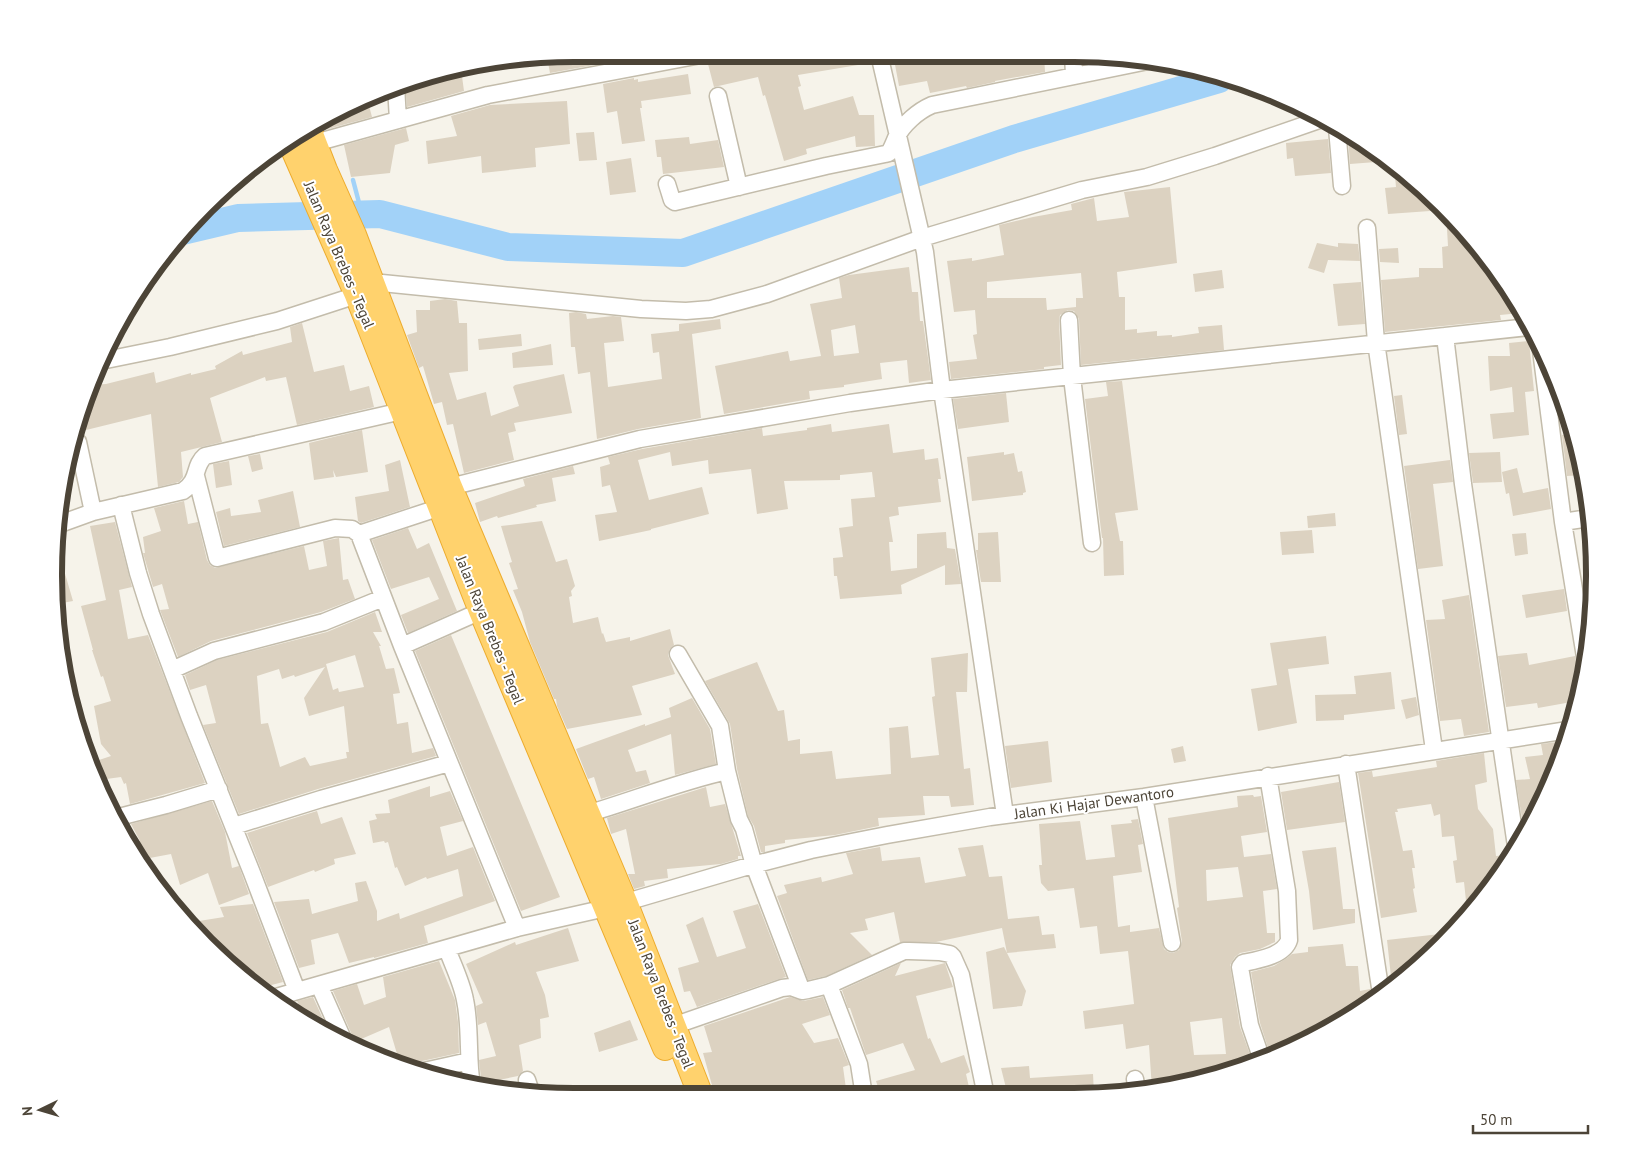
<svg xmlns="http://www.w3.org/2000/svg" width="1648" height="1150" font-family="'PT Sans',sans-serif">
	<rect width="100%" height="100%" fill="#f6f3ea"/>
	<g fill="none" stroke-linecap="round" stroke-linejoin="round">
		<!-- stream -->
		<path stroke="#a2d2f8" stroke-width="4.5" d="M353,180L362,214"/>
		<!-- river -->
		<path stroke="#a2d2f8" stroke-width="28" d="M183,231L238,218L380,214L508,247L683,253L1014,139L1219,79"/>
	</g>
	<!-- building -->
	<path fill="#dcd2c1" fill-rule="evenodd" d="M575,54H632V58L550,73L547,57Z
		M732,54H789L791,60L815,56V54H855L858,65L798,75L801,86L798,87L804,110L853,96L859,115H874L875,146L856,147L855,136L806,149L807,154L784,161L765,95L763,96L758,77L714,87L708,64L715,58Z
		M893,54H1044L1045,72L995,81V82L967,88L966,86L930,93L927,81L899,86Z
		M1083,55L1114,58L1083,64Z
		M461,69L464,91L407,107L405,83L440,72Z
		M688,74L691,94L641,101L642,108H640L645,141L622,144L617,111L607,113L603,84L634,78V80L638,79V82Z
		M367,98L372,117L324,130L321,123Z
		M567,101L570,144L535,148L536,167L482,173L481,156L428,164L426,141L457,136L451,116L490,105Z
		M406,128L409,141L395,145L390,173L351,177L344,145Z
		M594,132L597,160L579,161L576,133Z
		M689,137L690,144L718,140L724,167L663,174L661,157H657L655,140Z
		M1348,137H1351L1389,161L1350,164Z
		M1328,139L1331,173L1295,176L1293,158L1287,159L1286,143Z
		M631,158L636,192L610,195L606,162Z
		M1394,165L1442,207L1444,210L1388,214L1385,188L1396,187Z
		M1170,187L1177,263L1117,272L1119,297H1125V330L1137,329V333L1157,331V336L1172,335V337L1199,333L1198,327L1222,325L1224,350L1081,365L1079,319L1074,311L1068,310L1060,315L1059,320L1061,365L1044,367V369L951,379L949,362L977,359L973,335L977,334L975,310L954,312L947,261L972,258V261L1004,255L999,225L1033,217L1072,210L1071,204L1094,198L1097,221L1129,217L1124,192ZM1081,273L1083,298H1076V307L1047,310L1046,298H987V282Z
		M1446,212L1480,253L1481,267L1491,266L1507,286L1521,313L1500,315L1501,320L1385,332L1381,280L1419,277V268H1443L1442,247L1448,246Z
		M1317,243L1338,247V243L1358,244L1360,261L1328,260L1324,273L1308,268Z
		M1398,248L1399,263L1380,262L1379,249Z
		M909,267L912,292H918L920,321H923L931,380L909,383L907,360L880,363L882,379L844,385V387L809,391L810,399L724,414L715,366L788,351L790,361L821,356L810,304L842,298L839,278L849,275ZM855,325L859,353L834,356L831,330Z
		M1222,270L1224,288L1195,292L1193,274Z
		M1361,282L1365,324L1338,326L1333,284Z
		M445,299L457,301L459,323H467L468,371L449,373L457,400L486,392L491,416L519,406L513,387L515,385L564,374L572,413L514,423L516,431L508,433L514,460L464,473L453,424L447,425L442,402L434,404L423,366L419,368L407,335L417,332L416,310H430V301Z
		M576,312L586,314L587,319L613,316L621,317L624,341L604,343L608,387L662,379L659,352L653,353L651,334L679,331V324L720,319L721,329L692,334L701,418L638,429L597,439L590,372L578,374L575,347H571L569,313Z
		M302,323L314,372L344,365L350,391L369,386L374,407L297,425L286,377L266,381L265,377L210,398L222,442L181,452L183,477L179,482L158,487L151,414L78,432L91,385L106,384L154,372L156,383L191,373V375L216,369L215,366L242,351L243,355L292,342L290,327Z
		M521,334L522,346L479,350L478,339Z
		M1529,341L1534,391L1525,392L1529,435L1493,439L1490,414L1514,412L1512,387L1490,391L1488,356H1510L1509,343Z
		M551,344L553,365L513,368L512,353Z
		M1122,381L1138,510L1115,513L1120,541H1123L1124,575L1104,576L1103,538H1102L1085,399L1108,396L1106,382Z
		M1006,393L1009,422L958,429L953,399Z
		M1402,395L1407,434L1399,435L1394,396Z
		M831,424L832,432L889,424L893,453L924,449L925,460L938,458L941,479H938L941,502L898,507L899,515L889,517L893,542H889L891,571L917,568V534L946,532L947,548L955,549L961,584L945,585V565L901,585L902,594L840,599L837,576H834L833,558L843,557L839,528L853,526L851,499L875,497L872,472L840,475V480L784,481L788,509L757,514L751,469L709,474L708,460L672,466L670,452L638,460L649,500L702,487L709,514L651,529V530L599,541L595,515L617,512L610,485L602,487L600,467L610,464L608,457L642,449L762,428L763,436L807,430V428Z
		M362,430L368,472L336,477L333,470L334,477L314,480L309,443Z
		M1572,434L1584,474V475L1567,476L1562,435Z
		M1004,452V455L1014,453L1018,472L1022,471L1026,492L1023,493V495L972,501L967,457Z
		M1500,452L1502,482L1473,483L1469,453Z
		M260,454L263,469L252,472L248,456Z
		M400,460L410,507L361,523L358,521L355,497L389,491L385,465Z
		M1450,460L1453,482L1433,484L1443,566L1418,569L1404,466Z
		M229,461L232,485L216,488L213,464Z
		M573,466L575,474L552,478L556,501L536,505L537,507L498,518L497,516L480,522L475,503L525,486L523,479Z
		M1517,468L1523,493L1548,488L1551,509L1513,516L1509,493L1506,494L1502,472Z
		M293,491L300,527L224,546L216,512L230,508L231,516L261,512L258,500Z
		M184,501L188,524L198,522L207,560L210,565L215,568L304,546L309,570L327,566L323,541L339,538L343,580L348,579L355,599L321,612L211,641L178,657L160,610L169,609L162,584L153,587L143,553H145L143,537L161,531L154,508Z
		M1335,513L1336,526L1308,528L1307,516Z
		M542,521L556,562L567,559L575,586L571,591L572,596L569,597L573,623L598,617L602,634L603,633L606,642L630,637V641L670,629L674,645L670,649L668,655L675,674L632,686L642,715L567,729L557,706L556,699H554L530,642L522,612L513,590L518,589L509,563L512,562L501,526Z
		M115,522L132,587L119,590L128,639L148,635L205,783L130,804L126,783L124,784L121,777L99,780L93,762L111,756L101,744L94,706L111,701L103,676L101,677L92,650H93L81,606L106,600L90,526Z
		M408,528L417,549L429,543L457,611L408,633L401,615L439,599L429,577L391,589L372,540Z
		M1312,530L1314,553L1282,555L1280,532Z
		M998,532L1001,582H981L976,550H978V533Z
		M1526,533L1528,554L1515,556L1512,534Z
		M56,546H57L73,601L57,604L54,575Z
		M1564,589L1567,611L1526,618L1522,595Z
		M1469,595L1489,732L1464,736L1461,719L1440,721L1426,620L1445,619L1442,600Z
		M375,612L382,632H373L381,646H379L386,669L394,668L400,693L393,694L397,724L408,722L412,753L433,748L436,756L318,789L239,814L203,725L216,723L206,685L190,690L185,675L217,660L327,632ZM355,655L364,687L339,692L338,688L333,690L326,664ZM325,667L304,698L309,716L344,706L349,752H346L347,758L310,766L305,757L280,767L268,723L261,724L257,676L279,669L282,679L294,675L295,677Z
		M451,635L560,897L521,911L415,651Z
		M1326,636L1329,664L1288,669L1297,723L1258,731L1251,689L1277,685L1270,643Z
		M968,653L967,692H956L964,769L970,768L974,805L951,807L949,796H923L925,815L878,818L879,826L835,835L785,840V843L765,846V852H761L754,826L748,816L737,769L730,724L705,681L757,662L778,711L784,710L788,741L800,739V754L832,751L836,779L891,774L889,728L908,726L911,758L939,755L932,697L935,696L931,658Z
		M1527,653L1529,665L1575,656L1581,689L1577,701L1538,708L1537,703L1506,707L1498,656Z
		M1391,672L1395,709L1344,715V720L1316,721L1315,695L1356,694L1354,676Z
		M1416,697L1419,715L1406,719L1401,700Z
		M692,698L710,729L716,764L675,775L671,734L628,750L636,772L646,770L650,783L601,799L594,777L588,779L576,749L645,724V726L671,717L669,708Z
		M1048,741L1052,782L1011,788L1005,746Z
		M1565,741L1554,775L1524,832L1516,780L1530,779L1525,757L1543,755L1541,744Z
		M1183,746L1186,761L1174,763L1171,749Z
		M1484,753L1487,782L1475,785L1478,809L1493,829L1496,856L1512,855L1506,865L1471,908L1469,900L1466,901L1464,882L1456,883L1453,861L1457,860L1454,836L1442,837L1440,814L1434,816L1431,804L1397,809L1398,812H1395L1403,851L1412,850L1415,868H1412L1415,888L1413,889L1417,912L1381,918L1358,773L1372,771L1373,777L1437,767L1436,761Z
		M1339,782L1345,822L1287,830L1281,792Z
		M430,786V797L450,791L463,821L440,827L447,856L473,847L495,901L424,926L428,943L374,958V957L349,963L338,933L311,940L315,964L299,968L274,902L309,899L312,914L358,901L355,883L366,881L377,911V921L399,913L400,919L463,896L458,869L427,879L426,877L405,886L397,867L395,868L388,842L385,843L384,841L373,843L369,821L377,819L375,814L390,813L388,800Z
		M706,787L710,807L725,804L741,856H738V859L721,864L667,869L668,878L644,881L645,886L634,889L628,874H635L626,829L611,834L607,818Z
		M1253,795L1254,797L1261,796L1267,832L1241,836L1244,857L1271,854L1277,889L1263,891L1267,933H1275V942L1260,949L1240,953L1235,957L1230,965L1240,1027L1252,1060L1174,1086L1152,1089L1149,1045L1126,1049L1123,1024L1085,1029L1083,1011L1134,1004L1128,951L1100,954L1097,926L1080,928L1074,888L1048,891L1041,883L1039,865H1042L1039,824L1080,821L1086,860L1115,857L1111,825L1132,823L1131,820L1138,819L1143,844L1138,845L1142,872L1113,876L1118,927L1130,925V932L1159,928L1164,949L1168,952L1173,953L1179,950L1182,942L1177,908L1179,907L1168,818L1238,807L1237,796ZM1238,867L1243,897L1207,901L1206,870ZM1222,1018L1226,1054L1194,1055L1190,1022Z
		M212,801L225,832L232,868L239,866L249,894L219,905L208,873L180,885L171,854L139,860L129,844L140,841L131,824Z
		M317,811L321,824L342,817L356,854L334,859L335,864L315,872L314,870L268,887L247,833Z
		M983,845L989,877L1002,876L1008,919L1039,916L1042,935L1054,934L1056,948L1007,953L1002,928L936,942H900L894,912L865,919L868,930L850,933L872,955L826,976L808,980L777,896L787,893L784,885L821,877L822,882L853,874L846,853L880,847L882,861L920,857L925,883L966,876L958,848Z
		M1336,847L1343,909H1355V923L1313,930L1309,891L1302,851Z
		M253,904L283,982L260,988L206,943L199,921L224,917L220,907Z
		M758,904L786,977L779,979L697,1007L690,991L684,992L678,968L699,962L686,925L703,917L717,957L746,948L733,911Z
		M568,928L579,961L536,972L545,995L549,1017L540,1019L541,1038L519,1045L523,1071L518,1076L499,1080L500,1089L482,1087L479,1060L496,1056L486,1022L478,1025L476,1006L483,1003L466,964L515,942L516,945Z
		M1440,934L1441,944L1390,989V986H1392L1387,940Z
		M1343,944L1346,966H1358L1360,991L1370,989L1373,999L1304,1042L1270,1054L1260,1023L1251,972L1274,966L1287,958L1292,954L1308,952V947Z
		M1004,947L1026,991L1022,1006L993,1009L986,952Z
		M439,961L455,1000L458,1022L459,1053L422,1061L417,1064L414,1068L400,1064L389,1027L352,1043V1035L333,991L357,984L364,1005L386,997L383,977Z
		M901,963L895,976L945,963L953,987L916,996L928,1039L930,1038L941,1063L964,1055L970,1072L966,1074L971,1096H897L896,1089L881,1096L876,1081L915,1070L903,1043L866,1055L850,1008H848L842,990Z
		M313,997L329,1032L306,1019L297,1001Z
		M790,997L803,1001L823,997L830,1015L802,1024L814,1043L838,1038L849,1065L843,1067L847,1096H796L793,1088L769,1096H715L703,1053L712,1052L704,1026Z
		M630,1020L638,1040L599,1052L594,1033Z
		M1029,1066L1030,1078L1093,1074L1094,1094L1073,1096H1008L1001,1068Z"/>
	<g fill="none" stroke-linecap="round" stroke-linejoin="round">
		<!-- minor casing -->
		<g stroke="#c3bcab" stroke-width="19">
			<path id="minor" d="M879,54L925,252L942,390L1005,815
				M1073,54L1074,75
				M396,86L398,120
				M718,96L739,187
				M1337,128L1342,186
				M315,143L488,95L706,54
				M667,184L672,200L675,202L826,166L885,154L889,153C892,148 894,143 896,138C903,124 918,111 932,105L1148,61
				M1367,228L1376,342L1434,750
				M372,282L641,309L686,311L711,309L767,294L922,238L1082,190L1147,177L1215,156L1322,119
				M1069,320L1072,377L1092,543
				M1445,336L1463,484L1516,846
				M1541,350L1563,522L1586,663
				M101,361L170,347L277,321L357,295
				M78,442L93,512
				M196,476L217,558L335,528L352,529L359,534L402,646L517,928
				M450,487L640,439L850,403L942,390L1529,327
				M121,505L138,573L151,614L189,716L252,873L297,991
				M1563,522L1589,518
				M57,525L93,512L183,491C200,480 193,466 205,456L402,411
				M359,534L441,507
				M402,646L481,611
				M678,654L720,726L727,771L739,819L744,829L754,865L802,991
				M172,670L214,651L324,622L383,598
				M1346,764L1381,994
				M1144,797L1172,943
				M587,814C634,800 679,782 727,771
				M115,818L166,805L219,789
				M234,826L321,799L449,763
				M447,949C453,965 462,983 465,1000C471,1028 467,1058 472,1086
				M319,985L343,1039
				M829,985L859,1064L864,1096
				M273,998L517,928L606,908L749,866L811,850L887,835L990,817L1144,797L1568,730
				M673,1026L782,988L791,987L802,991L808,990L829,985L904,951H909L939,952L950,954L953,957L961,975L986,1096
				M1261,1057L1250,1025L1240,967L1243,963C1258,960 1284,956 1289,940L1287,891L1268,776
				M424,1071L469,1061
				M1135,1079L1137,1090
				M527,1080L531,1092"/>
		</g>
		<!-- highway casing -->
		<g stroke="#edac2e" stroke-width="26">
			<path id="highway" d="M309,129L325,170L354,235L450,487L625,902L701,1096
				M289,140L357,295L481,611L665,1048"/>
		</g>
		<!-- minor -->
		<use href="#minor" stroke="#fff" stroke-width="16"/>
		<!-- highway -->
		<use href="#highway" stroke="#ffd26d" stroke-width="24"/>
	</g>
	<g text-anchor="middle" stroke-width="4" stroke-linejoin="round" paint-order="stroke">
		<!-- street labels -->
		<g font-size="15" fill="#4c4437" stroke="#fff">
			<text transform="translate(339 255) rotate(67)" y="5">Jalan Raya Brebes - Tegal</text>
			<text transform="translate(490 630) rotate(68)" y="5">Jalan Raya Brebes - Tegal</text>
			<text transform="translate(1094 803) rotate(-8)" y="5">Jalan Ki Hajar Dewantoro</text>
			<text transform="translate(661 994) rotate(69)" y="5">Jalan Raya Brebes - Tegal</text>
		</g>
	</g>
	<!-- crop -->
	<path d="M0 0H1648V1150H0ZM574 62H1074A512 512 0 0 1 1586 574V576A512 512 0 0 1 1074 1088H574A512 512 0 0 1 62 576V574A512 512 0 0 1 574 62Z" fill="#fff" fill-rule="evenodd"/>
	<path fill="none" stroke="#4c4437" stroke-width="6" d="M574 62H1074A512 512 0 0 1 1586 574V576A512 512 0 0 1 1074 1088H574A512 512 0 0 1 62 576V574A512 512 0 0 1 574 62Z"/>
	<!-- north arrow -->
	<g transform="translate(40 1110) rotate(265)" stroke="#ffffff" stroke-width="4" paint-order="stroke">
	<path d="M0-4L9 19L0 12L-9 19Z" fill="#4c4437"/>
	<text y="-8" font-size="14" font-weight="bold" text-anchor="middle" fill="#4c4437">N</text>
	</g>
	<!-- scale -->
	<path d="M1473 1125v8h115v-8" fill="none" stroke="#4c4437" stroke-width="2.5"/>
	<text x="1480" y="1125" font-size="15" fill="#4c4437" stroke="#ffffff" stroke-width="4" paint-order="stroke">50 m</text>
</svg>
